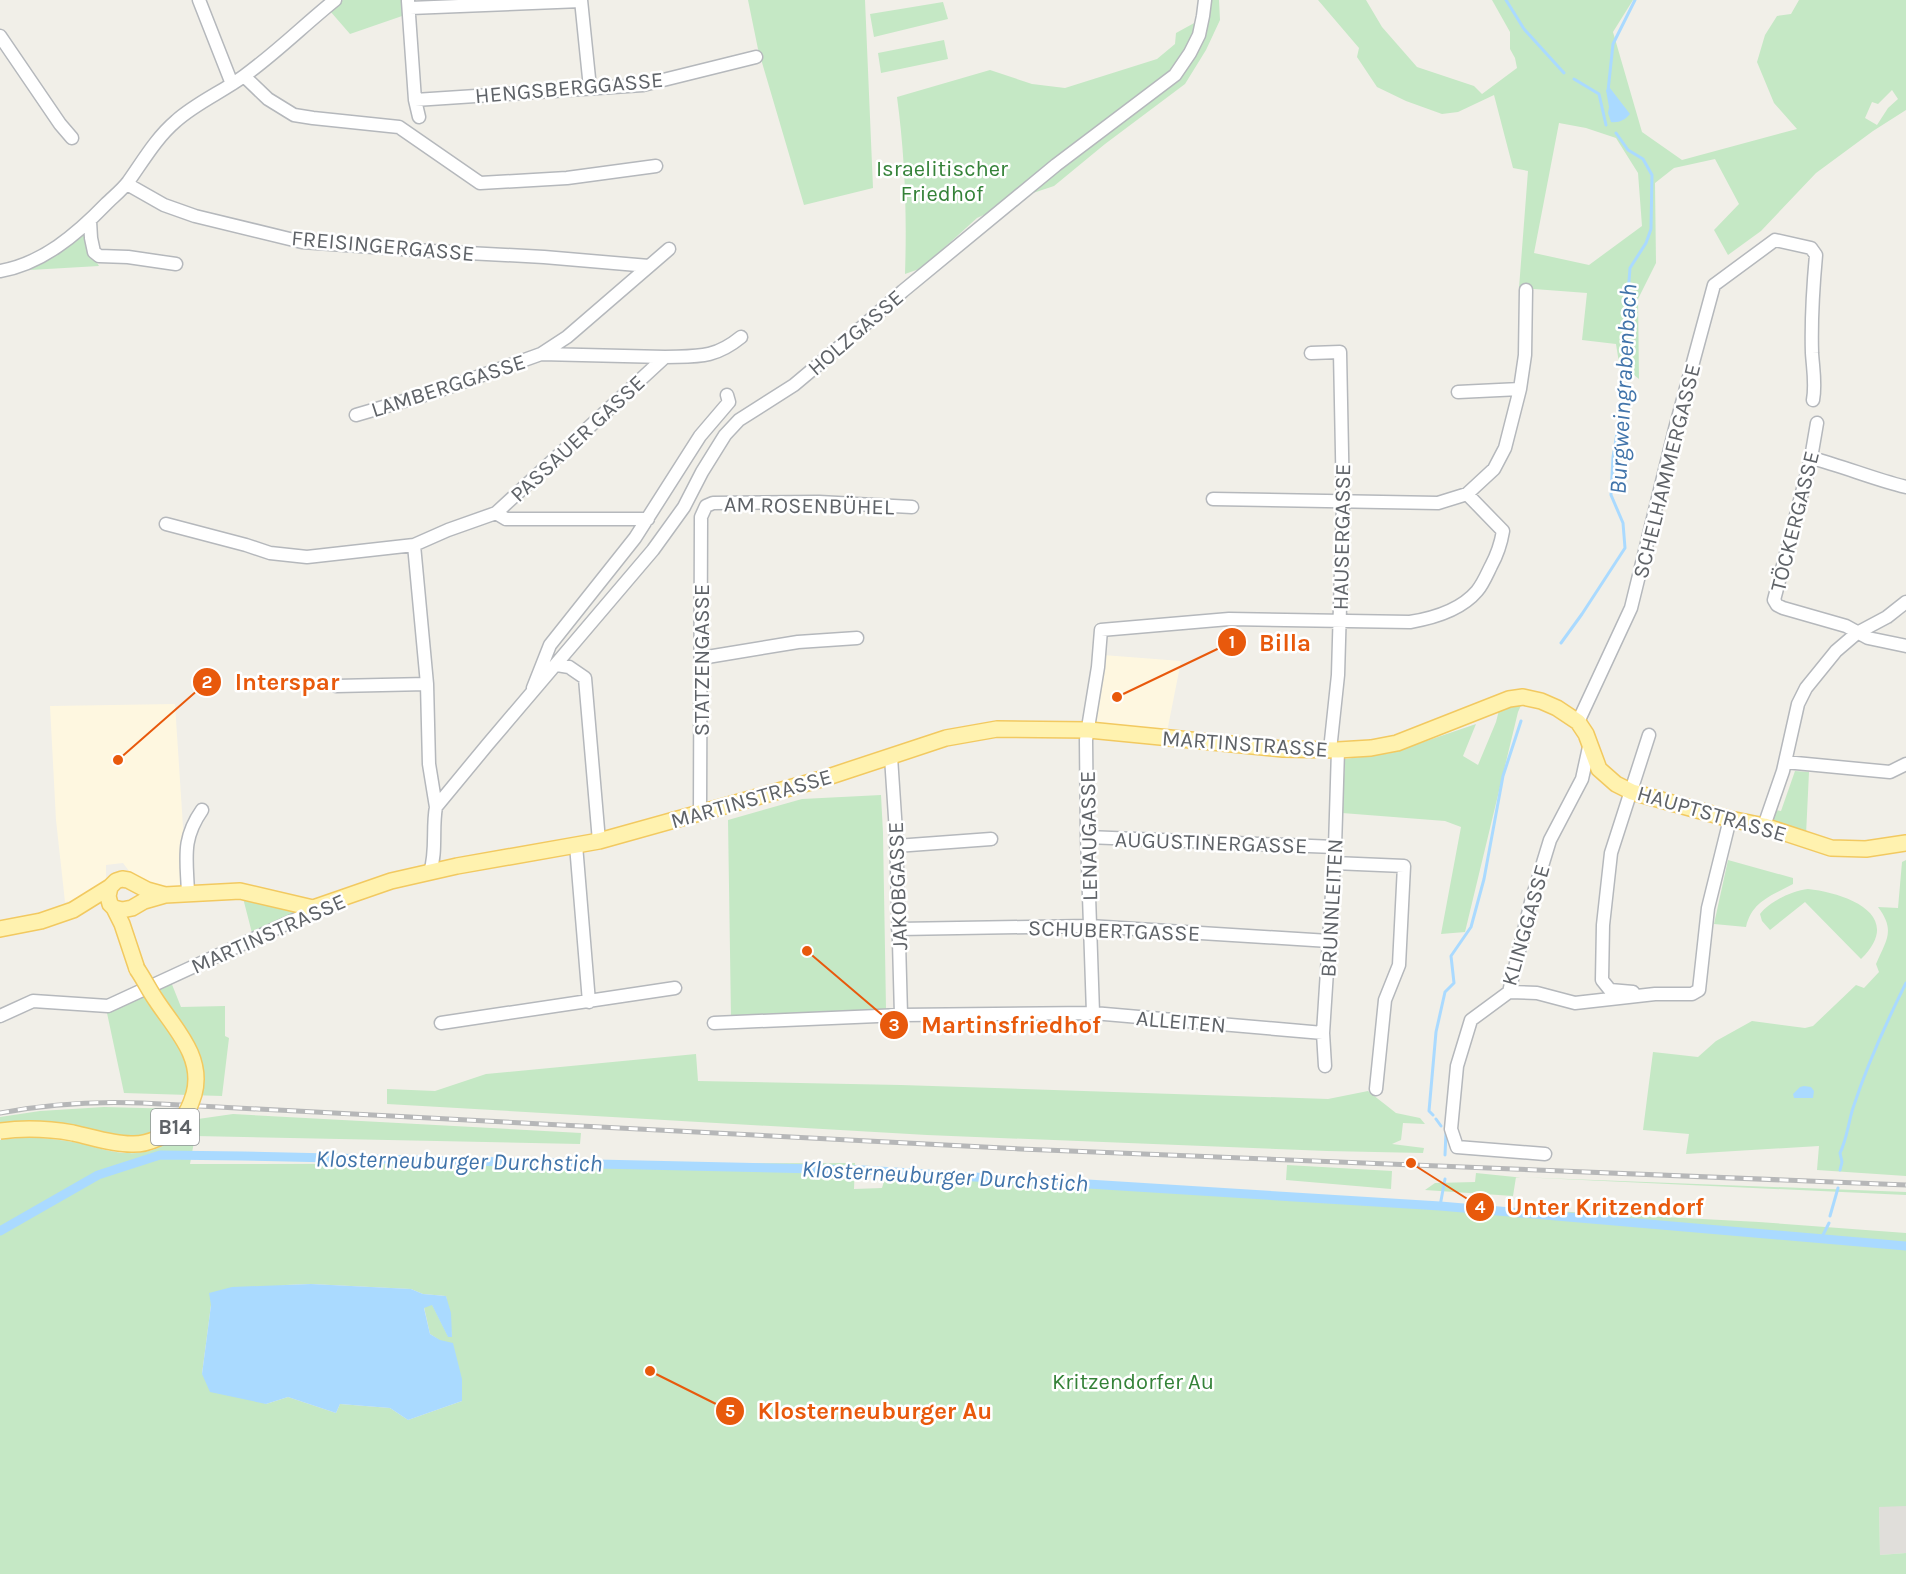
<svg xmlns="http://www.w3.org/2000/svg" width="1906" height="1574" font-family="Karla,sans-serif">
	<rect width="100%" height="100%" fill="#f1efe8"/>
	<!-- commercial -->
	<path fill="#fef7e0" d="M1103,655L1181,661L1167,732L1098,725L1095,720Z
		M175,704L187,888L152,886L129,871L123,863L106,865V880L100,886L77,900L65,902L56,820L50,706Z"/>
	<!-- industrial -->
	<path fill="#e0deda" d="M1879,1506H1906V1553L1880,1555Z"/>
	<!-- green -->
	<path fill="#c5e8c5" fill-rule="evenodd" d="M343,0H402L405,15L350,34L330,11Z
		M748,0H865L873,188L804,205L758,49Z
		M1209,0H1219L1220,20L1206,50L1185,84L1105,144L1054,186L1030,194L977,218L922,268L905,274C907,214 905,156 897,97L990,70L1032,84L1065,88L1157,59L1175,44L1176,33L1207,16Z
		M1318,0H1366L1382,27L1417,67L1474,86L1482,94L1517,68L1515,58L1510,49V32L1492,0H1633L1613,32L1642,132L1682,160L1797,129L1774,103L1757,62L1765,35L1777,16L1791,14L1799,0H1906V110L1873,131L1816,173L1761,231L1728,255L1714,230L1739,204L1715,159L1674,168L1655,183L1656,263L1638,299L1639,379L1619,363L1616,344L1582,340L1587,293L1519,288L1528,171L1513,168L1494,95L1458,112L1442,114L1406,101L1377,87L1357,57L1359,48ZM1892,90L1898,99L1888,108L1877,125L1865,118L1872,102L1878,104ZM1559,123L1586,128L1616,138L1638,173L1642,226L1589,265L1534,253Z
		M943,2L948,19L874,37L870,14Z
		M944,40L948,59L881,73L878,53Z
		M82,234H86L89,249L99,266L30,270L60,251Z
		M1523,701L1518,712L1465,932L1441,934L1461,827L1445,821L1342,813L1345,759L1391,753L1476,724L1463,756L1478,765L1496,722L1499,710Z
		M1795,771L1809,772L1806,835L1776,825L1772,816L1774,810L1781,811Z
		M881,795L883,833L886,1009L731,1018L728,820L802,799Z
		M1728,860L1793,878V884C1771,896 1752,901 1746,927L1714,924Z
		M1906,860V1176L1817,1170L1819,1146L1686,1154L1689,1134L1643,1130L1653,1052L1698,1057L1716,1041L1752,1021L1805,1028L1813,1026L1856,985L1864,988L1879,972L1876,964C1886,940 1896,931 1878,907L1898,908L1902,862Z
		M1808,889C1846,893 1906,915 1861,959L1805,902L1770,930L1762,921L1760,914C1770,901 1792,891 1808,889Z
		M243,898L305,910L252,933Z
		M171,982L181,1007L225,1006V1036L229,1038L222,1096L124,1093L107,1013Z
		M696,1054L698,1081L901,1085L1328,1099L1368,1091L1396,1113L1420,1118L1425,1124L1403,1123L1401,1140L1392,1144L1424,1148L1423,1153L1327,1151L927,1135L387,1104V1089L435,1091L486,1074Z
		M104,1107L181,1109L172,1120L149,1134L128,1137L44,1121L0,1123V1117L40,1111Z
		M199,1111L198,1119L233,1114L581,1133L580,1144L195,1136L190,1164L855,1163L854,1189L882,1188L885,1178L1014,1182L1759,1222L1906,1233V1506L1879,1507L1880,1555L1906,1553V1574H0V1140C26,1136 52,1138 78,1143C94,1146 111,1153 127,1153C160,1155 181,1136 199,1111ZM311,1284L411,1289L423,1294L446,1296L452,1337L448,1336L432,1304L424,1307L430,1334C459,1351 461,1369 462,1401L408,1420L390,1408L340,1404L336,1413L288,1397L266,1404L202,1374L211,1305L285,1285Z
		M1287,1165L1392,1171L1391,1189L1286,1180Z
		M1476,1173L1515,1177L1906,1192V1195L1516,1177L1513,1196L1425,1190L1435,1183L1475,1182Z"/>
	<!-- water -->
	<path fill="#aadaff" d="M1610,88L1630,114C1625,120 1619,123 1611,122L1608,113L1609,107L1606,90Z
		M1804,1086L1811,1087L1814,1091L1813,1098H1794L1793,1094L1800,1087Z
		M311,1284L411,1289L423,1294L446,1296L451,1313L452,1337H448L432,1305L424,1308L430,1334L440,1340L453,1343L462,1379V1401L408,1420L390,1408L340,1404L336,1413L288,1397L266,1404L210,1392L202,1374L211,1305L209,1293L232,1287Z"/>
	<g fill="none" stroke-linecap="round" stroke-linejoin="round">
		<!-- stream -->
		<path stroke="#aadaff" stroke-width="3" d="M1506,0L1524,29L1564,73
			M1574,79L1599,94L1606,125
			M1608,91L1613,44L1635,0
			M1561,643L1582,614L1625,548L1623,523L1611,495L1613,457L1621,410L1624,347L1630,268L1646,243L1651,229L1652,175L1643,159L1628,150L1616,133
			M1433,1115L1429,1111L1436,1032L1445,992L1454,983L1451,956L1471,927L1484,879L1503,776L1521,721
			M1436,1119L1441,1126
			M1445,1155L1446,1132
			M1840,1170L1842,1162L1840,1153C1847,1139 1848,1124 1853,1108C1867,1065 1886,1023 1906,983
			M1440,1206L1445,1179
			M1830,1216L1838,1188
			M1821,1239L1829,1223"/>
		<!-- canal -->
		<path stroke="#aadaff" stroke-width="9" d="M0,1231L98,1175L160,1155L243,1156L863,1170L1440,1206L1906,1246"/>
		<!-- minor casing -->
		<g stroke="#b5b8bc" stroke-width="15">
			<path id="minor" d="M199,0L232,84
				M581,0L590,88
				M408,1L415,100L419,117
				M410,8L581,1
				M0,36L60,124L72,138
				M244,76L268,99L294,115L313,118L399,127L480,183L567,178L656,166
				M415,100L643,85L756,57
				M127,184L164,205L195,216L302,242L430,251L544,257L649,266
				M90,221L91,238L94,252L99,256L128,257L176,264
				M0,271C42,264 77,234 106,204C113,197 122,190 128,182C143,161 156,138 176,121C196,103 222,92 244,76C276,53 304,25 335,0
				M1311,353L1340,352L1343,503L1338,675L1330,750
				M665,357L541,354L567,337L669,249
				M1458,392L1520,389
				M356,415L438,391L541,354
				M1817,423L1811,458L1774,600L1777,605L1783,608L1846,626L1868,638L1906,646
				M1811,458C1843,466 1873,479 1906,487
				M1213,499L1438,503L1467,494L1494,469L1505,448L1520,389L1525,355L1526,290
				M648,519H506L496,513L665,357C697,356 714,359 741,337
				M166,524L246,545L270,553L307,557L414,545L448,530L496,513
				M414,545L427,684L429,764L436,807
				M701,658L798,642L857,638
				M557,665L569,667L585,678L599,841
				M336,686L427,684
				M533,688L550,645L635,538L700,436L729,402L727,395
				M1578,722L1631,608L1675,429L1714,285L1775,240L1811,248L1816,255C1813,288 1811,321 1812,353C1813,369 1816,384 1813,400
				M891,757L896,832L901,1015
				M1785,762L1890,772L1906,764
				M700,814L701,517L706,506L713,503L819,502L912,507
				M1764,826L1783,771L1798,704L1806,688L1836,651L1857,633L1887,617L1906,602
				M1087,837L1335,847
				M576,845L589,1002
				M896,846L991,839
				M1334,863L1404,866L1399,965L1385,1000L1376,1089
				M430,872C437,852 432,828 436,807L488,744L653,550L684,507L702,472L725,435L739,420L794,385L844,343L903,291L1056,165L1175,75L1190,53L1199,35L1203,16L1205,0
				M188,894C187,859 181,840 202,810
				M898,929L1089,926L1329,941
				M1509,992L1537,993L1575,1003L1655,994H1692L1699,990L1708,908L1730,819
				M1633,992L1610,990L1602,980L1603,925L1611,853L1649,735
				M1093,1013L1087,837L1086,740L1098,667L1101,630L1229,619L1410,622C1434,618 1461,610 1477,591C1483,584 1487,574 1491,566C1497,555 1501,543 1503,531L1467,494
				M0,1016L33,1001L108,1006L303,916L313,908
				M441,1023L675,988
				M714,1023L901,1015L1093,1013L1323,1033
				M1325,1066L1323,1033L1335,847L1338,750
				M1545,1154L1457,1147L1451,1129L1457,1066L1471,1020L1509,992L1531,902L1550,840L1582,779L1589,747"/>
		</g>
		<!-- major casing -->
		<g stroke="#f2c960" stroke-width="18">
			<path id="major" d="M110,887L108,896L110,904L114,908L122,910L132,908L144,901L165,895L240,891L313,908L391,881L457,866L599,841L825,778L946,738L997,729L1089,730L1283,749L1338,750L1371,748L1397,743L1509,699L1523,697L1541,701L1557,708L1578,722L1586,734L1599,769L1616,784L1632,792L1730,819L1764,826L1831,848L1866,849L1906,843
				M114,908L122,924L137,969
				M0,929L41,921L73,910L110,887L116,881L122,879L128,880L147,890L165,895"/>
		</g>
		<!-- minor -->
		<use href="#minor" stroke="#fff" stroke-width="12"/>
		<!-- major -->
		<use href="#major" stroke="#fff2af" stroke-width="15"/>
		<!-- rail casing -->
		<g stroke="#b6b7b8" stroke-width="5">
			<path id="rail" d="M0,1113C47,1104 94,1101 142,1103L1021,1149L1906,1185"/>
		</g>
		<!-- rail -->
		<use href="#rail" stroke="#fff" stroke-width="3" stroke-dasharray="9" stroke-linecap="butt"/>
		<!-- major-bridge casing -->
		<g stroke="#f2c960" stroke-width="18" stroke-linecap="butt">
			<path id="major-bridge" d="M0,1131C23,1128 50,1129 73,1133C92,1137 111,1144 131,1144C149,1145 168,1135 180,1122C187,1114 191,1104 194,1094C204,1057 175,1029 156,1000C149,990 144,979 137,969"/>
		</g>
		<!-- major-bridge -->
		<use href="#major-bridge" stroke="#fff2af" stroke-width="15"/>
	</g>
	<g text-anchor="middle" stroke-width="5" stroke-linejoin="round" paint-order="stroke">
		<!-- shield labels -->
		<rect fill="#fff" stroke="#8f9295" stroke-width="1.5" x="151" y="1109" width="48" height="36" rx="4.5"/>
		<g font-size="21" font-weight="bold" fill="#5f6368">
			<text x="175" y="1134">B14</text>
		</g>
		<!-- street labels -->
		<g font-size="22" fill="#5f6368" stroke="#fff">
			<text transform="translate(569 87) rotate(-5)" y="8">HENGSBERGGASSE</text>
			<text transform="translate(383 245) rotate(5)" y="8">FREISINGERGASSE</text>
			<text transform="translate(855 332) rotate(-41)" y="8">HOLZGASSE</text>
			<text transform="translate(448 385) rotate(-18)" y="8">LAMBERGGASSE</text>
			<text transform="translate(577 438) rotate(-43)" y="8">PASSAUER GASSE</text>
			<text transform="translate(1666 471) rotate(-76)" y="8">SCHELHAMMERGASSE</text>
			<text transform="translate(809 505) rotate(1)" y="8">AM ROSENBÜHEL</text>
			<text transform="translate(1794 521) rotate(-76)" y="8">TÖCKERGASSE</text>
			<text transform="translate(1341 537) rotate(-89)" y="8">HAUSERGASSE</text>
			<text transform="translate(701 660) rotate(-90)" y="8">STATZENGASSE</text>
			<text transform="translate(1245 743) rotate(4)" y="8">MARTINSTRASSE</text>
			<text transform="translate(751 798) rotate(-16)" y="8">MARTINSTRASSE</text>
			<text transform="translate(1712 813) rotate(16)" y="8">HAUPTSTRASSE</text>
			<text transform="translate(1088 836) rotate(-91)" y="8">LENAUGASSE</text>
			<text transform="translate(1211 842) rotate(2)" y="8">AUGUSTINERGASSE</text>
			<text transform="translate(897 886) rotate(-92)" y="8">JAKOBGASSE</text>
			<text transform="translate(1331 908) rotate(-87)" y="8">BRUNNLEITEN</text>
			<text transform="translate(1525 925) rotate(-74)" y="8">KLINGGASSE</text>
			<text transform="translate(1114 930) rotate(2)" y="8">SCHUBERTGASSE</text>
			<text transform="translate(268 933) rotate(-24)" y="8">MARTINSTRASSE</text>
			<text transform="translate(1181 1021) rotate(5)" y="8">ALLEITEN</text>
		</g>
		<!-- park labels -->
		<g font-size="22" fill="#348238" stroke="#fff">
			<text x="942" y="176">Israelitischer<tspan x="942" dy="25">Friedhof</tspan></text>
			<text x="1133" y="1389">Kritzendorfer Au</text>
		</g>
		<!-- water labels -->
		<g font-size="24" font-style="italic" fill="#4174aa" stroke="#fff">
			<text transform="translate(1623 389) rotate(-87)" y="8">Burgweingrabenbach</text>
			<text transform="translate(459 1161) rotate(1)" y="8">Klosterneuburger Durchstich</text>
			<text transform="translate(945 1176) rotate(3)" y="8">Klosterneuburger Durchstich</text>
		</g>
	</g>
	<!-- callouts -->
	<path fill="none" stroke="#e8590c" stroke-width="2" d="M1117 697L1232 642M118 760L207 682M807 951L894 1025M1411 1163L1480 1207M650 1371L730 1411"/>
	<g fill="#e8590c" stroke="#fff" stroke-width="2">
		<circle cx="1117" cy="697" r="6"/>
		<circle cx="118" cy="760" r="6"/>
		<circle cx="807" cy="951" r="6"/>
		<circle cx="1411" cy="1163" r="6"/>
		<circle cx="650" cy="1371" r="6"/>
		<circle cx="1232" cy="642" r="15"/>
		<circle cx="207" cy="682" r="15"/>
		<circle cx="894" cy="1025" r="15"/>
		<circle cx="1480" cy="1207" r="15"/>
		<circle cx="730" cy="1411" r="15"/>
	</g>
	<g font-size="18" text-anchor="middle" font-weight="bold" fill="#fff">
		<text x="1232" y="648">1</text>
		<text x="207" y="688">2</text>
		<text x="894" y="1031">3</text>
		<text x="1480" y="1213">4</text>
		<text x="730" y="1417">5</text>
	</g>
	<g font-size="24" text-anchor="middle" font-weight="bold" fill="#e8590c" stroke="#fff" stroke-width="5" stroke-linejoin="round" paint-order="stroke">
		<text x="1285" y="651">Billa</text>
		<text x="287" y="690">Interspar</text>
		<text x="1011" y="1033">Martinsfriedhof</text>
		<text x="1605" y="1215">Unter Kritzendorf</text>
		<text x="875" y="1419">Klosterneuburger Au</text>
	</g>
</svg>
